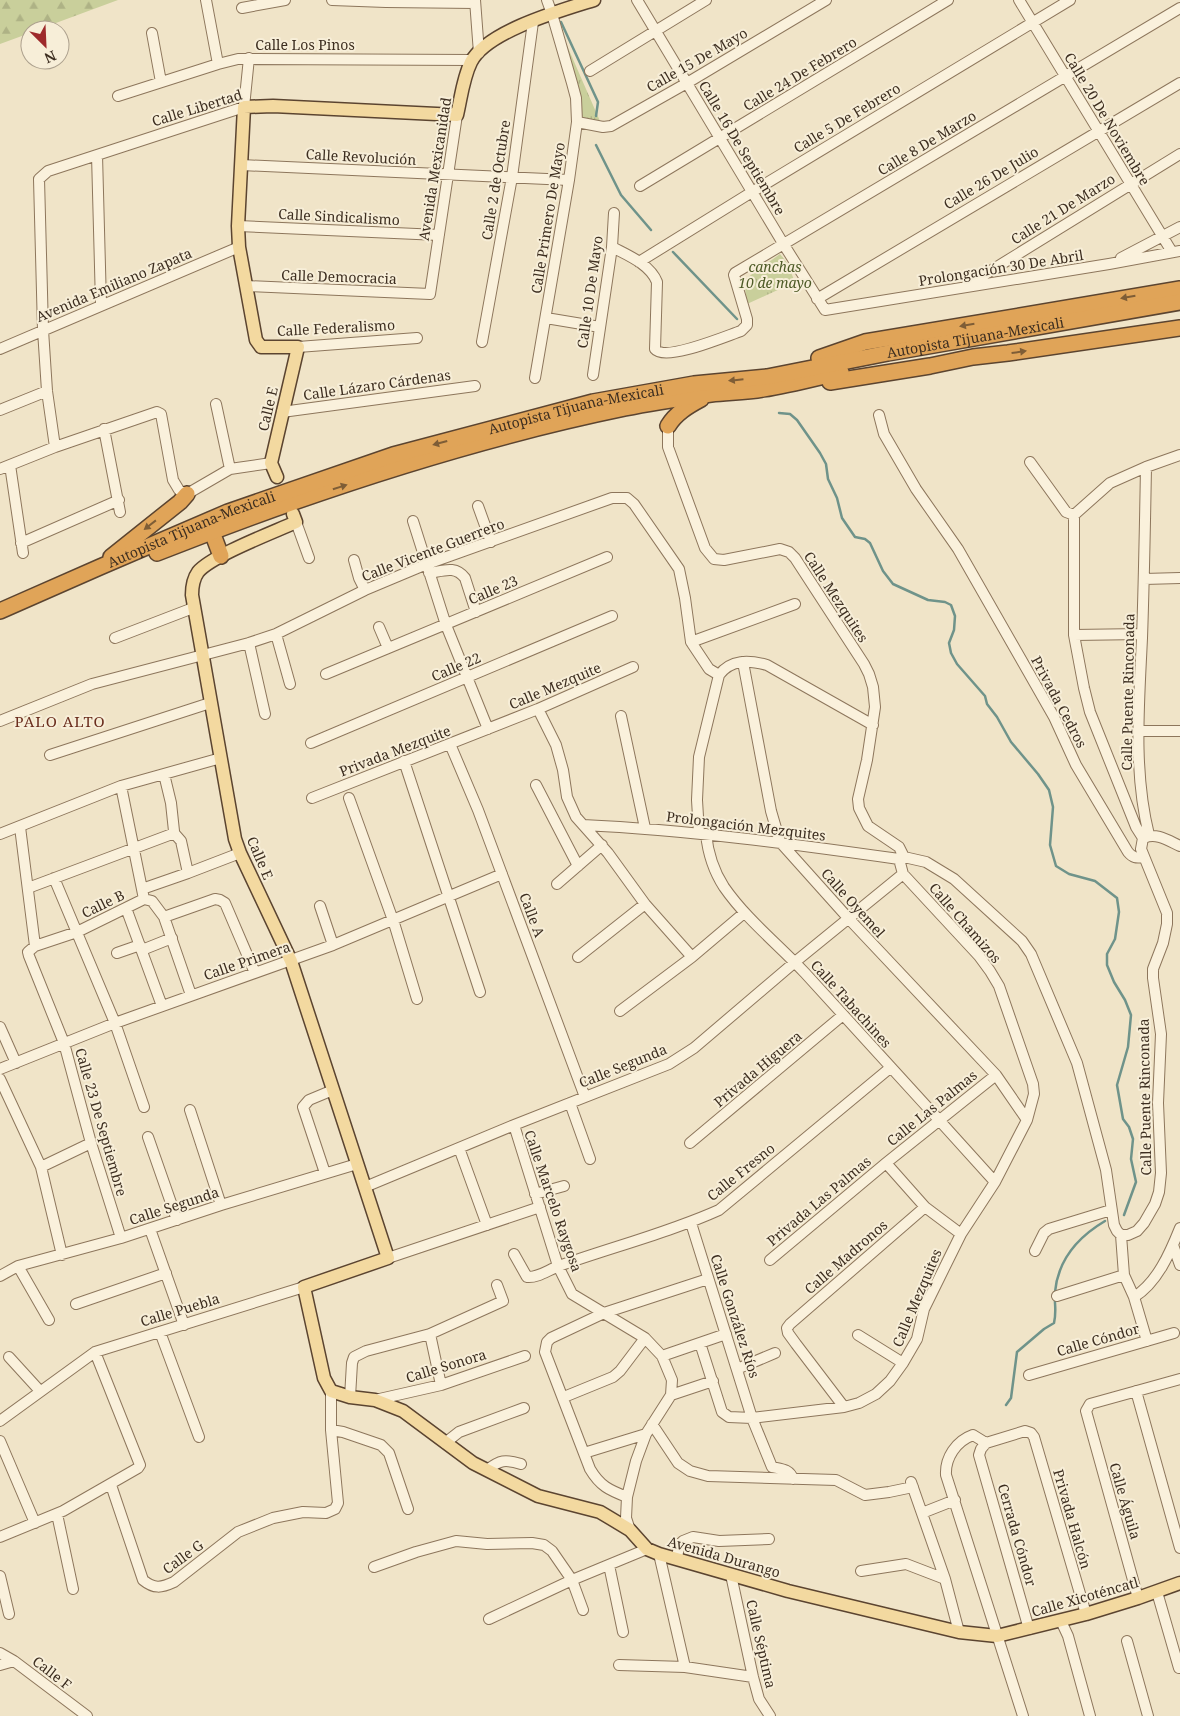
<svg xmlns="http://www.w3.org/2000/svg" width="1180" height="1716" font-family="'Noto Serif',serif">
	<defs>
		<pattern id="forest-firs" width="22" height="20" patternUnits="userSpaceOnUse" patternTransform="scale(1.25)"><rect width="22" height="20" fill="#c9cf9b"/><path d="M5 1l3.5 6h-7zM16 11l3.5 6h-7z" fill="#aeb285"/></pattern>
		<pattern id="park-tufts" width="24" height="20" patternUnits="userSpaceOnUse" patternTransform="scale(1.25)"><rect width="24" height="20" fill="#c9cf9b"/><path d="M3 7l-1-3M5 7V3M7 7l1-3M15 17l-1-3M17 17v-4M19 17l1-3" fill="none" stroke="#aeb285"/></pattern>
	</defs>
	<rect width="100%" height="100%" fill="#f0e4c8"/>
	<!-- forest -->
	<path fill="url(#forest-firs)" d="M0,0H118L37,30H30V33L0,44Z"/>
	<!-- park -->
	<path fill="url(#park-tufts)" d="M555,18L603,128L578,124Z
		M780,254L787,263L795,282L747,304L744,280Z"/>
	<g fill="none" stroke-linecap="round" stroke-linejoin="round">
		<!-- stream -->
		<path stroke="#6f938a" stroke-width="2.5" d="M561,22L598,102L596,116
			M596,145L621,195L651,230
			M673,252L737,319
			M779,413L790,414L797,420L820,453L826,464L828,479L837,498L842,518L855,537L865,539L870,543L883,571L893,584L928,600L945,602L951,605L955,616L954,630L949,643L951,653L957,664L985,696L987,704L997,717L1011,742L1038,774L1049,790L1053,807L1050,845L1056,866L1069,874L1095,881L1117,898L1119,912L1115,939L1107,954V965L1114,982L1125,1000L1131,1015L1128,1047L1117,1085L1123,1119L1129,1127L1133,1139L1131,1159L1136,1182L1124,1215
			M1006,1405L1011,1398L1017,1352L1044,1329L1054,1323C1057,1310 1054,1304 1055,1292C1058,1260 1078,1237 1105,1221"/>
		<!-- minor casing -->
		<g stroke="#8d765c" stroke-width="12">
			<path id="minor" d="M206,0L218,64
				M332,0L386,2L475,3
				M475,0L479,53
				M637,0L784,245L825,310L1109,264L1180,251
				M1019,0L1172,252
				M242,8L285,0
				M152,33L161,82
				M590,71L706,0
				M118,96L218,64L238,59L472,60
				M577,122L603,127L611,126L687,83L826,0
				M97,155L101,304
				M242,165L569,180
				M640,186L948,0
				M238,226L439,235
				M612,247C627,255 650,264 657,282L655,349C665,362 726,336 741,331L747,325V319L734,275L735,273L1180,8
				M1121,258L1180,227
				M639,262L752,192L1070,0
				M247,286L430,294L457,115
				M966,286L1180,154
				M817,299L1180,83
				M546,318L600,327
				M482,342L512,177L533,22
				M298,347L417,338
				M0,349L239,247
				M593,375L612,247L614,213
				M535,378L569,180L577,122L576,98L572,83L552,14L547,0
				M216,404L230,469
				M0,410L47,391
				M282,412L475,386
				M879,415L884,434L916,489L958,549L1054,717L1076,765L1128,852C1133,858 1136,858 1144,857
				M668,426V447L705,548L714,559L724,560L780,549L789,552L795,558L864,664L869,674L873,687L875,707L867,760L858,799L859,808L868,826L899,847L904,857
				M104,429L120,512
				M55,447L47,391L43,330L39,179L48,171L244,107L249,58
				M1030,462L1066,512L1074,515
				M10,465L23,553
				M1146,467C1145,524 1144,581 1142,638C1139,704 1133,771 1149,835
				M0,469L55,447L157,412L161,414L173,480L179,490L187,494L230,469L271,463
				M478,506L491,542
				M1074,515V635L1084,688L1090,712L1136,827L1143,838
				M1074,515L1110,483L1146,467L1180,455
				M413,521L446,625L488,729
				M296,522L309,558
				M21,543L119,500
				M354,560L359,578L365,590
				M429,573C443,571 455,565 465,578L476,612
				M1144,579L1180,578
				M379,627L388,648
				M276,634L290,684
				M1074,635L1142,634
				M115,638L193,608
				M691,642L795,604
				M249,643L265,714
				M743,662L771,811L780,842L849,919L996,1075L1027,1120
				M326,674L607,557
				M538,709L556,745L563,770L567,797L576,817L608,853L645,904L692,957
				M621,716L645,828
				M0,721L92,684L249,643L276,634L365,590L427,564L612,498H627L634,504L679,569L685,598L691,642L709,669L719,675
				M1138,731H1180
				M311,743L612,616
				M450,744L478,810L585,1097
				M50,755L210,703
				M404,761L480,992
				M536,785L578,866
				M121,786L144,899
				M312,798L538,709L633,667
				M349,798L394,923L417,999
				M583,825C689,830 793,844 899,859L904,857
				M20,827L35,946
				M174,833L181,841L188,873L240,853
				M699,833L697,800L699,757L719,675C731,659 749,660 767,665L873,725
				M0,834L121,786L221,758
				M706,834C708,854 713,870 724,887C747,920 778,944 805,973C868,1042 932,1112 995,1182
				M1144,838C1156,832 1169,841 1180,846
				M904,857L926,862L954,879L1022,941L1031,954L1077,1063L1106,1170L1114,1225L1117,1231L1121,1235
				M54,878L115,1023L144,1107
				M557,884L602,845
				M28,888L172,834L174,831L171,803L164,774
				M142,889L188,873
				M320,906L333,945
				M126,908L162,1006
				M164,917L215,899L220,900L225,903L255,973
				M142,950L172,938
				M117,953L140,945
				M578,957L645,904
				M620,1011L692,957L744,913
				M0,1027L16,1063
				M0,1069L115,1023L333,945L502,874
				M0,1079L41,1167L62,1255
				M570,1103L590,1159
				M190,1110L221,1205
				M514,1125L558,1266L572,1294L645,1338L662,1356L672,1380L671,1395L646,1434L636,1461L627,1497L626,1518L630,1530
				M148,1137L177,1220
				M690,1143L843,1015
				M459,1148L487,1225
				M886,1163L925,1207L961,1234
				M41,1167L91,1143
				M325,1173L303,1107L309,1100L333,1090
				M365,1187L514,1125L669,1064L694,1048L795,962L903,874
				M535,1194L564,1186
				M691,1223L752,1418L772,1467C781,1469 790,1469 793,1479
				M150,1229L184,1325
				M1121,1235H1128L1137,1231L1144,1223L1155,1204L1159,1192L1161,1173L1158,1103L1161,1034L1153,978V969L1163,943L1167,924V913L1141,849L1143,838
				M1121,1235L1124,1275L1134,1297L1147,1341
				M121,1238L91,1143L64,1043L29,956L28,952L35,946L77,932L144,899L152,901L164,917L191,995
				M1173,1245L1180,1265
				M1035,1251L1044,1233L1049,1229L1111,1210
				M514,1254L527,1277C538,1278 548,1270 559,1266C612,1247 668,1233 719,1210L890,1068
				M388,1258L540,1207
				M770,1260L886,1163L996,1075
				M18,1266L49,1320
				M0,1276L18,1266L121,1238L221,1205L357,1164
				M1057,1296L1124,1275
				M1134,1297C1157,1283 1170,1253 1180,1228
				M76,1304L166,1273
				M160,1332L199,1437
				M430,1334L441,1385
				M858,1335L903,1363
				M700,1343L722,1412L729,1417L752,1418L844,1407L859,1403L876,1394L890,1381L903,1363L917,1339L924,1309L961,1234L995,1182L1027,1120L1034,1094L1033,1084L999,986L990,971L979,956L903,874L899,859
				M662,1356L726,1334
				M9,1357L40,1391
				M737,1369L775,1353
				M1029,1375L1174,1333
				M1136,1391L1180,1548
				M671,1395L713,1381
				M350,1397L352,1363L354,1357L366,1351L430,1334L503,1301L497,1285
				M564,1397L613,1377L620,1371L645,1338
				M375,1400L441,1385L525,1356
				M844,1407L796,1344L788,1333L787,1328L790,1324L925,1207
				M0,1421L95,1352L304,1287
				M652,1424L678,1463L690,1471L708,1476L836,1480L865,1495L889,1492L913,1487
				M331,1430L343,1432L381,1445L389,1453L408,1509
				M0,1441L35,1523
				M445,1443L459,1432L524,1408
				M986,1443L973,1435C956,1441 945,1458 946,1475L1023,1716
				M584,1453L646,1434
				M487,1470C500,1460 505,1459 521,1464
				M911,1482L945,1579L959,1632
				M111,1485L143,1580C154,1589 161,1588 174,1582L238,1532L273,1518L303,1512L326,1513L335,1509L338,1503L331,1430V1391
				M627,1497C609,1490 600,1486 590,1469L545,1352L547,1342L551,1338L604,1313L708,1279
				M922,1513L955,1500
				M57,1514L73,1589
				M0,1537L63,1511L138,1468L140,1465L95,1352
				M659,1554L685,1667
				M677,1559L679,1545L683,1541L693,1537L719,1541L769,1539
				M609,1565L623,1632
				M374,1567L416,1552L456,1541L487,1544L532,1543L544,1545L552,1551L572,1580L583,1610
				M861,1571L906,1564L945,1579
				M731,1575L753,1677L759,1699L770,1716
				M0,1576L9,1614
				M1157,1592L1179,1668
				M1138,1598L1086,1411L1090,1404L1180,1379
				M489,1619L572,1580L647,1549
				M1061,1621L1068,1636L1090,1716
				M1029,1629L979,1455L981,1449L986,1443L1025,1431L1031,1433L1034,1437L1086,1614
				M1127,1641L1148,1716
				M0,1653L14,1661L87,1716
				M0,1665L14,1661
				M619,1665L685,1667L753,1677"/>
		</g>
		<!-- major casing -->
		<g stroke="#5b4430" stroke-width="15">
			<path id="major" d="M277,477L271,463L298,347H261L256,340L239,247L238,226L244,107L273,106L457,115C461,98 463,78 471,62C487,31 562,10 594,0
				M293,514L296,522C274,532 211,556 198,572C193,579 192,587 192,595L235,839L240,853L291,961L388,1258L304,1287L324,1378L331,1391L350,1397L375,1400L403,1411L473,1463L538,1496L600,1512L630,1530L647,1549L659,1554L788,1591L959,1632L997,1636L1086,1614L1138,1598L1180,1583"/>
		</g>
		<!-- highway casing -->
		<g stroke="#5b4430" stroke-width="18">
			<g id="highway">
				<path d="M819,358L865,342L1180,289"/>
				<path d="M830,382L930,366L973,357L1008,353L1180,328"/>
				<path d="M668,426C676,413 688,406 701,399"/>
				<path d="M212,532L221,556"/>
				<path d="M157,553C309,493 465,441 625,408C653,402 682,398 711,394C728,392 746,392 763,389C789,385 815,378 841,372"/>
				<path d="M111,557L180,502L187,494"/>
				<path id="s1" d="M0,611L100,567L228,512L393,455L593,402L694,384L767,377L888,353L1180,302"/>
			</g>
		</g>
		<!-- minor -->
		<use href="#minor" stroke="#faf1dc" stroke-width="10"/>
		<!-- major -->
		<use href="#major" stroke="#f3d9a0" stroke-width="12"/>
		<!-- highway -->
		<use href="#highway" stroke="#e0a458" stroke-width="15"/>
	</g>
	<!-- one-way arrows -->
	<defs><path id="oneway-solid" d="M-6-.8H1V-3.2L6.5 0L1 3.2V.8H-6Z" transform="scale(1.25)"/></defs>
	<g fill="#7e5d36">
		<use href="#oneway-solid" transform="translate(1128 297) rotate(170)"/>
		<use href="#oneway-solid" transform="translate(967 325) rotate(170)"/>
		<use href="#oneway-solid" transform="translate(1019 352) rotate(-8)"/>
		<use href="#oneway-solid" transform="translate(736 380) rotate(174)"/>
		<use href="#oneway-solid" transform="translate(440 443) rotate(165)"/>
		<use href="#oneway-solid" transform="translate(340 487) rotate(-18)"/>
		<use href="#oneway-solid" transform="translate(150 525) rotate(142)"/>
	</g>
	<g text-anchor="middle" stroke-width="4" stroke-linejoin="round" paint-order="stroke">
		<!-- street labels -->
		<g font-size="14" fill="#3d2e20" stroke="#f7eed8">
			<text x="305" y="50">Calle Los Pinos</text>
			<text transform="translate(697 60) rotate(-30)" y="5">Calle 15 De Mayo</text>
			<text transform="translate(800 74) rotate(-31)" y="5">Calle 24 De Febrero</text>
			<text transform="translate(197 108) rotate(-17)" y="5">Calle Libertad</text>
			<text transform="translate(847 118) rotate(-31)" y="5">Calle 5 De Febrero</text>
			<text transform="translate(1107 119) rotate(59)" y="5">Calle 20 De Noviembre</text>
			<text transform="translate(927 143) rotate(-31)" y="5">Calle 8 De Marzo</text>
			<text transform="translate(742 148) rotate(59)" y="5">Calle 16 De Septiembre</text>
			<text transform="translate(361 157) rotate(3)" y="5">Calle Revolución</text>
			<text transform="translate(435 169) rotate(-81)" y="5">Avenida Mexicanidad</text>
			<text transform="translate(991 178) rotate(-31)" y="5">Calle 26 De Julio</text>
			<text transform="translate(496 180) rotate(-81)" y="5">Calle 2 de Octubre</text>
			<text transform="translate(1063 209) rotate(-32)" y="5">Calle 21 De Marzo</text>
			<text transform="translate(339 217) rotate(3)" y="5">Calle Sindicalismo</text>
			<text transform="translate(548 218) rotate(-81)" y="5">Calle Primero De Mayo</text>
			<text transform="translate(1001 268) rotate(-9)" y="5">Prolongación 30 De Abril</text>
			<text transform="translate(339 277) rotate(2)" y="5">Calle Democracia</text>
			<text transform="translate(114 285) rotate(-23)" y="5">Avenida Emiliano Zapata</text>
			<text transform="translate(590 292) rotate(-82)" y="5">Calle 10 De Mayo</text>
			<text transform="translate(336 328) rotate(-3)" y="5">Calle Federalismo</text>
			<text dy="5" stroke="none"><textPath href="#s1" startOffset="1018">Autopista Tijuana-Mexicali</textPath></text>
			<text transform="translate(377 385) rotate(-8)" y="5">Calle Lázaro Cárdenas</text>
			<text transform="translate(268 409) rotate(-77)" y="5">Calle E</text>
			<text dy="5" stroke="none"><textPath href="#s1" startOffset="612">Autopista Tijuana-Mexicali</textPath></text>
			<text dy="5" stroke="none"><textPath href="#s1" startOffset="208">Autopista Tijuana-Mexicali</textPath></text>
			<text transform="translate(433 550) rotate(-21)" y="5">Calle Vicente Guerrero</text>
			<text transform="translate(493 590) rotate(-23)" y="5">Calle 23</text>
			<text transform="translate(836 597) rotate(57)" y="5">Calle Mezquites</text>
			<text transform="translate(456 667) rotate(-23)" y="5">Calle 22</text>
			<text transform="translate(555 686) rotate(-23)" y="5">Calle Mezquite</text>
			<text transform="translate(1128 692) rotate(-89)" y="5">Calle Puente Rinconada</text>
			<text transform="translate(1059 702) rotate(62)" y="5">Privada Cedros</text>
			<text transform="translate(395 751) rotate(-21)" y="5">Privada Mezquite</text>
			<text transform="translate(746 826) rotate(7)" y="5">Prolongación Mezquites</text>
			<text transform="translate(260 858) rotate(67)" y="5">Calle E</text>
			<text transform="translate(853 903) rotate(48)" y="5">Calle Oyemel</text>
			<text transform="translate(103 904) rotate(-26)" y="5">Calle B</text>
			<text transform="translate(532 915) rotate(69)" y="5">Calle A</text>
			<text transform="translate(965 923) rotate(49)" y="5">Calle Chamizos</text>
			<text transform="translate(247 961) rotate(-19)" y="5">Calle Primera</text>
			<text transform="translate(851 1004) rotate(48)" y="5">Calle Tabachines</text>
			<text transform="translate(623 1066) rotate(-22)" y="5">Calle Segunda</text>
			<text transform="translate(758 1069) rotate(-40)" y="5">Privada Higuera</text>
			<text transform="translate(1145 1097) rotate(-91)" y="5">Calle Puente Rinconada</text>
			<text transform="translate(932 1108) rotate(-39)" y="5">Calle Las Palmas</text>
			<text transform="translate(101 1122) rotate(74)" y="5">Calle 23 De Septiembre</text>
			<text transform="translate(741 1172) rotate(-39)" y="5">Calle Fresno</text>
			<text transform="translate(553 1201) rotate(71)" y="5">Calle Marcelo Raygosa</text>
			<text transform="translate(819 1201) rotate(-40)" y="5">Privada Las Palmas</text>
			<text transform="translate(174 1206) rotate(-18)" y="5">Calle Segunda</text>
			<text transform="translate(846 1257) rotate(-41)" y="5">Calle Madronos</text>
			<text transform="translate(917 1298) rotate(-67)" y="5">Calle Mezquites</text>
			<text transform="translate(180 1310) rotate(-17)" y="5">Calle Puebla</text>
			<text transform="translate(735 1316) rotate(72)" y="5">Calle González Ríos</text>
			<text transform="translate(1098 1340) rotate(-16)" y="5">Calle Cóndor</text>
			<text transform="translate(446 1366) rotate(-17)" y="5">Calle Sonora</text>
			<text transform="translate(1125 1501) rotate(74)" y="5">Calle Águila</text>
			<text transform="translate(1072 1519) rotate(74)" y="5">Privada Halcón</text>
			<text transform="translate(1017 1535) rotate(74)" y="5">Cerrada Cóndor</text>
			<text transform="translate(183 1557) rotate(-36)" y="5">Calle G</text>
			<text transform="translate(724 1557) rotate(16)" y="5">Avenida Durango</text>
			<text transform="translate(1085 1597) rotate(-16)" y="5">Calle Xicoténcatl</text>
			<text transform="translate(761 1644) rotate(77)" y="5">Calle Séptima</text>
			<text transform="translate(52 1673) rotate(38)" y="5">Calle F</text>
		</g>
		<!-- park labels -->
		<g font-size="14" font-style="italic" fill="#4d5a26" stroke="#f7eed8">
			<text x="775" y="272">canchas<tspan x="775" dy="16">10 de mayo</tspan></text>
		</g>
		<!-- neighbourhood labels -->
		<g font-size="15" letter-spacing="1" fill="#6b2e1e" stroke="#f7eed8">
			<text x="60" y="727">PALO ALTO</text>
		</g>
	</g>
	<!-- north arrow -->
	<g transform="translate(45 45) rotate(156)"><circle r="24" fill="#f7eed8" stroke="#ada18e"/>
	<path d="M0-4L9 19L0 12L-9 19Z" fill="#9e2a2b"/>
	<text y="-8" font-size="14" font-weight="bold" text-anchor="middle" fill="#3d2e20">N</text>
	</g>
</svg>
